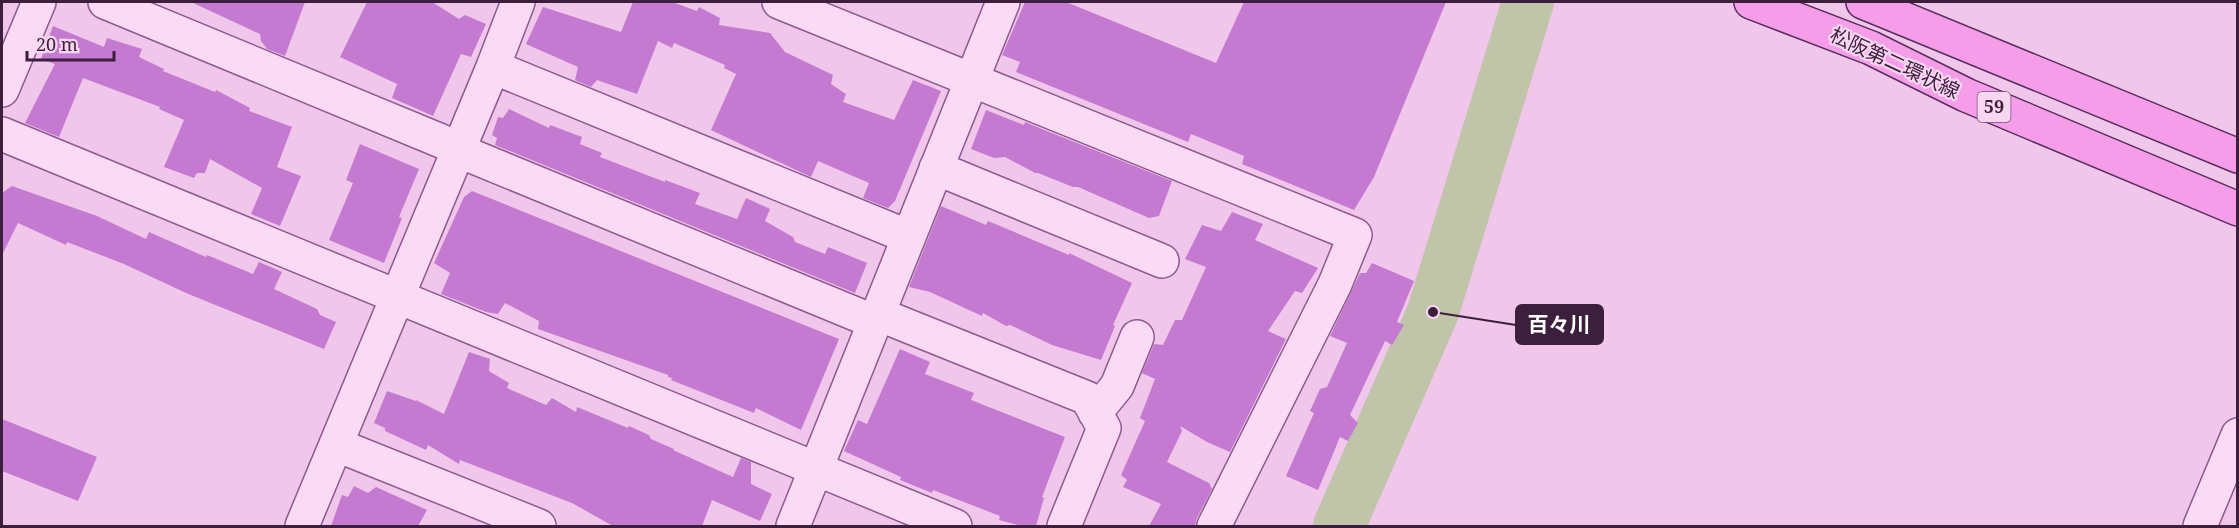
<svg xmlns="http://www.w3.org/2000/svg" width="2239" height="528" font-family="'Noto Serif','Noto Sans JP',serif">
	<rect width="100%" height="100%" fill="#f1c6eb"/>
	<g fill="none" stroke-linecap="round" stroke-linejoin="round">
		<!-- river -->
		<path stroke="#c0c4a8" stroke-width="52" d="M1339,526L1433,312L1528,2"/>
	</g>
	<!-- building -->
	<path fill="#c57ad1" d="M191,2H305L285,56L267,49L261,41L260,34Z
		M367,2H432L459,19L465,15L486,24L471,57L461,54L433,116L392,98L397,84L340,57Z
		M633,2H672L697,11L699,7L720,18L719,25L770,33L785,52L833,75L831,84L846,94L843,102L894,120L913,80L941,91L895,201L888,208L863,198L869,183L818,161L811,177L711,130L736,74L724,68L725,65L674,43L672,48L658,41L637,94L597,80L591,87L575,80L578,67L526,44L543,7L621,32Z
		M1025,2H1066L1216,63L1244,2H1446L1374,177L1354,210L1242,164L1244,156L1191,134L1188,142L1016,72L1020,62L1002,55Z
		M53,26L104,47L107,38L142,49L139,57L164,69L163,71L215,92L216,90L250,108L249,111L292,127L277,167L301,176L280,226L251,214L262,188L210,159L205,173H197L194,178L164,167L184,120L159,109L160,107L83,78L59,137L25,123L55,64L41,59Z
		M509,109L549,128L550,125L582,137L580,144L602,153L600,157L665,182V180L700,193L695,204L737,219L746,198L770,209L765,221L793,237L795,242L825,254L828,247L867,263L855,293L495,145L497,138L492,135L498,117L503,118Z
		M986,110L1024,125L1025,122L1047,131L1172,181L1159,216L1149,218L1078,187H1073L1038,173H1035L1005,157L994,158L971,149Z
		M360,144L419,169L399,217L402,218L384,263L329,240L353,183L346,180Z
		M12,186L97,216L146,239L149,232L206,257L207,255L253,274L259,262L282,272L274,289L317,309L320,315L336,322L324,349L186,293L124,264L67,242L66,245L18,223L2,255V193Z
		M472,191L839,339L801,430L756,408L754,413L671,380L672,378L668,377V375L538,329L539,321L505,303L498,314L486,312L441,294L450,273L434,263L464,197Z
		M941,206L986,225L988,221L1069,255V253L1132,283L1113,325L1115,326L1101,360L1052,345L1010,325L1006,326L983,313L982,316L930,292L909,287Z
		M1232,212L1263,224L1255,240L1318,268L1302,293L1295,291L1268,331L1286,339L1230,452L1207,442L1180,426L1182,431L1167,462L1209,483L1212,489L1197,518L1195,526H1149L1161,504L1123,487L1127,480L1121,475L1145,421L1140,418L1155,379L1142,373L1154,344L1163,345L1175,320H1182L1206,267L1185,259L1202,225L1221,231Z
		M1372,263L1414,281L1397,322L1404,325L1392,345L1385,341L1350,415L1358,423L1348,441L1340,437L1318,490L1286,476L1314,413L1310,411L1320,389L1327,387L1347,343L1330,336L1360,273H1366Z
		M900,349L930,362L925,374L974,393L971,400L1065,437L1042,497L1044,498L1036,526H1022L999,520L1000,516L933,490L932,493L900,480L901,477L844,451L858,420L867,424Z
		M469,352L490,359L489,371L509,383L507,388L546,405L552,398L576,412L577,407L628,428L629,426L649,435L651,439L674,449L673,450L733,477L741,458L751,462V484L772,494L760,521L712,500L702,526H613L572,503L460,460L459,464L428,445L426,450L385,431V428L374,423L387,391L416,401V400L444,414Z
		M2,419L97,457L78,501L2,471Z
		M354,486L368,493L376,487L427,510L418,526H331L342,495L348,497Z"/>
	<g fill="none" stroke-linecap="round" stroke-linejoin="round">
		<!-- minor casing -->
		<g stroke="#8d5a8e" stroke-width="36">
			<path id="minor" d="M105,2L458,148
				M779,2L1355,235L1335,284L1214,526
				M493,67L909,237
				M2,90L39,2
				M2,134L955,526
				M457,150L875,322
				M936,168L1162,261
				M878,314L1087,398L1104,428L1064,526
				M1095,413L1117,386L1137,337
				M337,445L539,526
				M302,526L493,67L518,2
				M793,526L1003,2
				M2200,526L2238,435"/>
		</g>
		<!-- major casing -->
		<g stroke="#582e5c" stroke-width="36">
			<path id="major" d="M1751,2L1871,48L1966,95L2238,209
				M1863,2L2238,156"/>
		</g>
		<!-- minor -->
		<use href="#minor" stroke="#fbdaf6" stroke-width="33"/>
		<!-- major -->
		<use href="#major" stroke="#f59de9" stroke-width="33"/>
	</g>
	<g text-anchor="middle" stroke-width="4.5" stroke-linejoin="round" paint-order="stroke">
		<!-- shield labels -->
		<rect fill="#f8d6f2" stroke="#745673" stroke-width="1.5" x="1977.5" y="92" width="33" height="30" rx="4.5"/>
		<g font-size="18" font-weight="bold" fill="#3b1f3d">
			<text x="1994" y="113">59</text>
		</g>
		<!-- street labels -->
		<g font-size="20" fill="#3b1f3d" stroke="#f8d6f2">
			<text transform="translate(1895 63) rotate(25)" y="7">松阪第二環状線</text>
		</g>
	</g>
	<!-- callouts -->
	<path fill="none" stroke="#3b1f3d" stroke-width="2" d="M1433 312L1516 325"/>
	<circle fill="#3b1f3d" stroke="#f8d6f2" stroke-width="2" cx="1433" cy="312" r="6"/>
	<rect fill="#3b1f3d" stroke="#3b1f3d" stroke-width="2" x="1516" y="305" width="87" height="39" rx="6"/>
	<g font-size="21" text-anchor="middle" font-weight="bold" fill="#fff">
		<text x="1559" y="332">百々川</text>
	</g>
	<!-- border -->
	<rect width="2239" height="528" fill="none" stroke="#3b1f3d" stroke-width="6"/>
	<!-- scale -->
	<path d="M27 51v9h87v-9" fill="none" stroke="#3b1f3d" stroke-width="3"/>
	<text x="36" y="51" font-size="18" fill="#3b1f3d" stroke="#f8d6f2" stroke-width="4.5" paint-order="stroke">20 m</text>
</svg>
